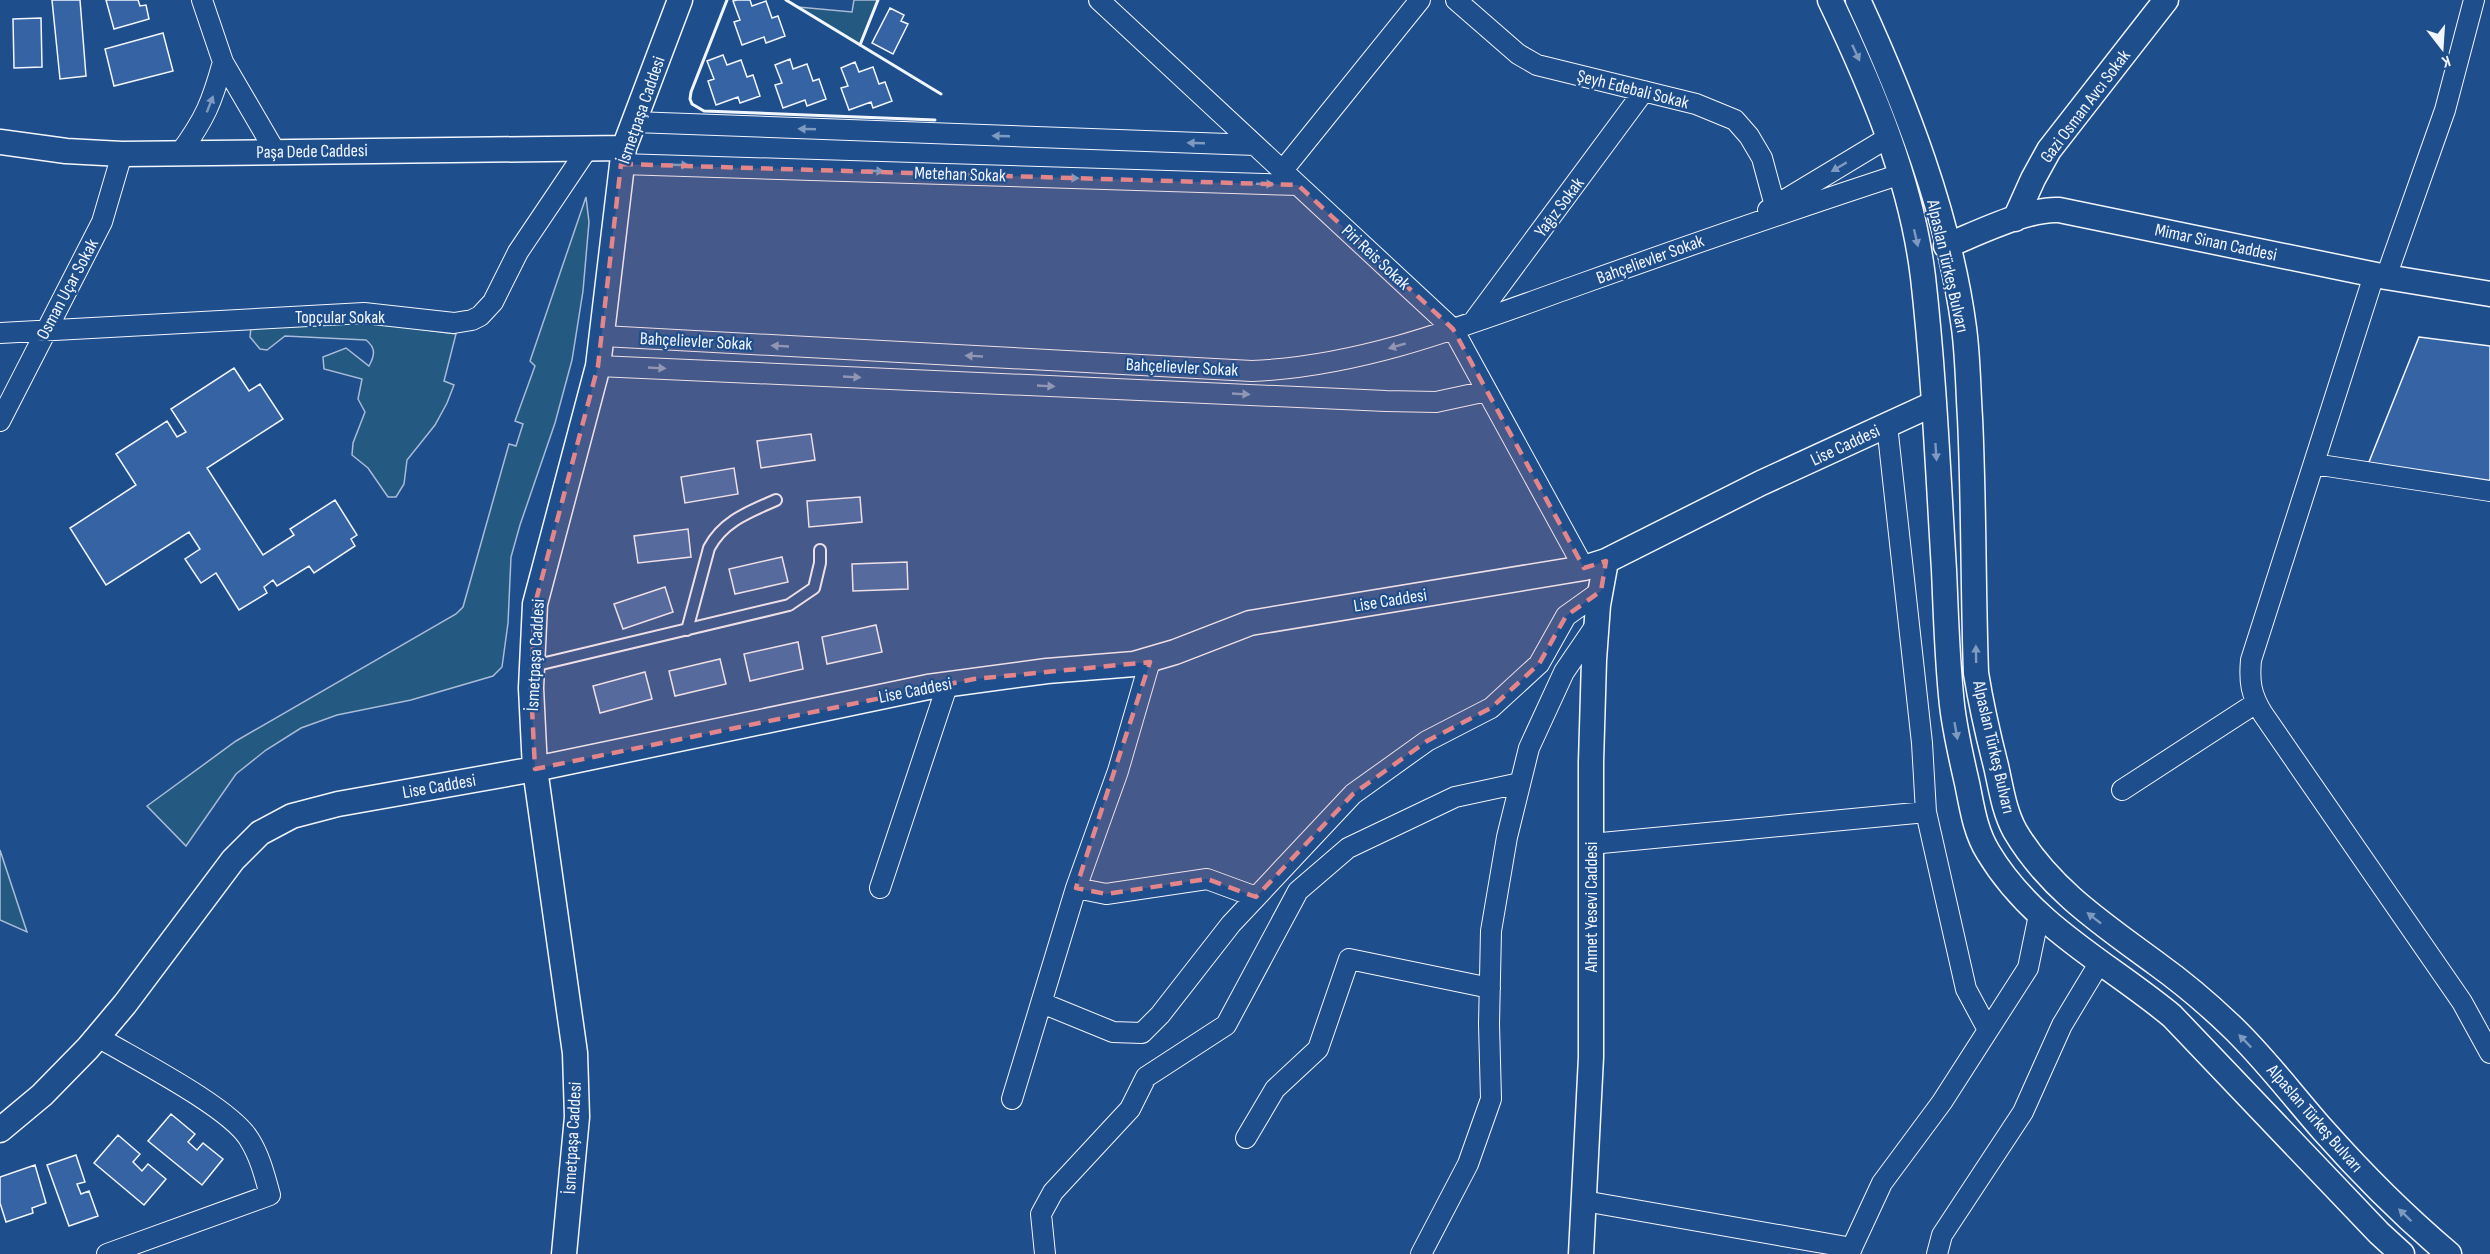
<svg xmlns="http://www.w3.org/2000/svg" width="2490" height="1254" font-family="'Sofia Sans Condensed',sans-serif">
	<rect width="100%" height="100%" fill="#1f4e8c"/>
	<!-- green -->
	<path fill="#245a82" stroke="#a8bbd7" stroke-width="1.5" d="M854,0H878L860,45L798,7L852,12Z
		M586,197L589,222L583,291L572,360L555,423L520,525L511,557L508,623L502,667L493,676L411,700L337,715L301,728L266,750L236,774L186,846L147,806L236,741L456,614L463,607L509,444L516,446L523,424L515,421L535,366L530,361Z
		M374,323L456,334L444,381L454,385L447,403L435,425L407,460L404,484L396,497H388L368,468L352,455L353,443L365,412L358,399L362,379L324,369L323,357L346,348L369,366C375,355 376,348 366,340L285,336L267,350L260,349L250,337L251,328L304,324Z
		M0,850L27,932L0,920Z"/>
	<!-- building -->
	<path fill="#3563a3" stroke="#f2f6ff" stroke-width="1.5" d="M52,0H80L86,76L60,79Z
		M106,0H138L140,6L146,5L149,19L114,29Z
		M737,0H750L752,6L766,1L772,18L778,16L785,36L766,43L764,37L742,45L734,22L740,20L733,1Z
		M890,8L904,15L901,21L908,24L893,54L872,43Z
		M41,18L42,67L14,68L13,19Z
		M163,33L173,71L114,86L105,49Z
		M723,55L727,65L741,60L747,77L753,75L760,96L740,103L738,97L716,105L708,81L714,79L707,61Z
		M790,59L793,69L807,64L813,81L819,79L826,99L807,106L805,100L783,108L775,85L782,83L775,65Z
		M855,62L859,72L873,67L879,84L885,82L892,101L873,108L871,102L849,110L841,88L848,86L841,68Z
		M2419,337L2490,346V486L2367,467Z
		M234,368L249,391L260,384L283,419L207,468L263,555L294,535L290,529L335,500L357,535L351,539L355,546L314,573L309,566L277,586L273,580L264,587L267,593L239,610L216,573L201,583L185,559L200,549L189,532L106,585L70,528L136,485L116,454L167,421L177,437L186,432L171,409Z
		M811,434L815,460L761,468L757,441Z
		M734,468L738,494L685,503L681,477Z
		M860,497L862,522L809,527L807,501Z
		M688,529L691,557L638,563L634,536Z
		M782,557L788,582L735,594L729,569Z
		M907,562L908,589L853,591L852,564Z
		M665,587L673,612L623,629L614,604Z
		M876,625L882,652L827,664L822,637Z
		M798,642L803,669L750,681L744,654Z
		M720,659L726,684L675,696L669,671Z
		M645,672L652,699L600,713L593,686Z
		M171,1114L195,1134L188,1142L197,1150L203,1143L223,1159L202,1185L148,1141Z
		M118,1135L140,1154L133,1162L142,1171L148,1164L166,1179L144,1205L94,1163Z
		M76,1155L85,1182L77,1184L81,1194L89,1191L98,1216L69,1226L47,1165Z
		M35,1165L46,1203L32,1208L33,1213L6,1222L0,1203V1177Z"/>
	<g fill="none" stroke-linecap="round" stroke-linejoin="round">
		<!-- service casing -->
		<g stroke="#f2f6ff" stroke-width="14">
			<path id="service" d="M687,630L709,548C723,521 749,512 776,500
				M533,666L789,605L814,588L820,563V550"/>
		</g>
		<!-- minor casing -->
		<g stroke="#f2f6ff" stroke-width="22">
			<path id="minor" d="M202,0L223,62
				M1099,0L1453,329L1584,568
				M1456,0L1518,54L1537,65L1696,104L1735,120L1749,136L1762,158L1775,206
				M634,122L1255,145
				M180,153C205,119 212,102 223,62L275,151
				M621,164L1298,185
				M1283,170L1420,0
				M1768,210L1889,137
				M2374,275L2251,660C2249,682 2251,695 2263,714L2462,1002L2490,1053
				M2386,277L2445,110L2474,0
				M1473,322L1644,91
				M0,333L364,313L454,323L472,320L480,316L493,302L518,252L588,148
				M603,336L1252,371C1367,366 1474,322 1581,284C1687,246 1794,209 1901,174
				M598,366L1386,401L1436,402L1487,391
				M0,421L102,222L122,154
				M1887,425L1922,743L1926,812L1966,989L1988,1030
				M2314,464L2490,491
				M2122,790L2256,703
				M1591,844L1926,812
				M880,888L948,683
				M1076,888L1106,894L1207,879L1256,897
				M1042,1003L1113,1032L1142,1033L1160,1015L1231,924L1353,794L1427,741L1491,708L1539,664L1566,616L1601,591
				M98,1037C133,1058 230,1107 249,1139C260,1156 265,1177 270,1195L107,1254
				M1012,1099L1076,888L1118,771L1150,661
				M1246,1138L1275,1089L1318,1049L1349,959L1490,988
				M1584,1201L1852,1248
				M1045,1254L1041,1214L1053,1192L1130,1109L1146,1077L1226,1025L1298,891L1348,848L1455,797L1520,783
				M1421,1254L1468,1164L1491,1099L1489,1024L1491,931L1507,837L1529,748L1564,672L1596,625
				M1849,1254L1882,1183L1942,1102L2028,968L2039,915
				M1937,1254L1942,1235L2023,1112L2062,1025L2100,962"/>
		</g>
		<!-- tertiary casing -->
		<g stroke="#f2f6ff" stroke-width="27">
			<path id="tertiary" d="M1830,0C1872,88 1911,179 1923,277C1934,374 1938,472 1944,570C1946,615 1947,660 1952,705C1955,731 1961,757 1967,783C1972,807 1975,831 1988,852C2033,927 2108,963 2172,1016L2379,1233L2402,1254
				M1858,0C1905,102 1949,215 1964,328C1968,358 1968,388 1970,418C1974,503 1973,588 1976,673C1981,704 1988,735 1996,766C2001,788 2004,811 2015,831C2049,889 2104,925 2157,964C2182,982 2207,1003 2230,1025C2264,1057 2292,1095 2323,1130C2362,1174 2404,1216 2449,1254
				M0,142L66,151L122,154L624,148
				M2015,219L2033,179L2049,150L2166,0
				M1946,246C1976,234 2028,208 2059,210L2386,277L2490,294
				M0,1130L42,1095L88,1048L125,1004L233,860L260,833L292,816L338,804L535,769L928,687L1047,671L1134,664L1175,652L1250,623L1584,568L1606,561L1761,483L1933,404
				M564,1254L577,1117L575,1053L535,769L531,688L535,604L598,366L624,148L680,0
				M1581,1254L1591,1057V762L1594,660L1598,605L1606,561"/>
		</g>
		<!-- service -->
		<use href="#service" stroke="#1f4e8c" stroke-width="10"/>
		<!-- minor -->
		<use href="#minor" stroke="#1f4e8c" stroke-width="20"/>
		<!-- tertiary -->
		<use href="#tertiary" stroke="#1f4e8c" stroke-width="24"/>
		<!-- wall -->
		<path stroke="#f2f6ff" stroke-width="3" d="M727,0L691,92L690,99L692,104L704,111L935,120
			M786,0L941,94
			M860,45L878,0"/>
	</g>
	<!-- one-way arrows -->
	<defs><path id="oneway-solid" d="M-6-.8H1V-3.2L6.5 0L1 3.2V.8H-6Z" transform="scale(1.5)"/></defs>
	<g fill="#7e9ac0">
		<use href="#oneway-solid" transform="translate(1856 53) rotate(65)"/>
		<use href="#oneway-solid" transform="translate(210 104) rotate(-69)"/>
		<use href="#oneway-solid" transform="translate(807 129) rotate(-178)"/>
		<use href="#oneway-solid" transform="translate(1001 136) rotate(-178)"/>
		<use href="#oneway-solid" transform="translate(1196 143) rotate(-178)"/>
		<use href="#oneway-solid" transform="translate(680 165) rotate(2)"/>
		<use href="#oneway-solid" transform="translate(1839 167) rotate(149)"/>
		<use href="#oneway-solid" transform="translate(875 171) rotate(2)"/>
		<use href="#oneway-solid" transform="translate(1070 178) rotate(2)"/>
		<use href="#oneway-solid" transform="translate(1265 184) rotate(2)"/>
		<use href="#oneway-solid" transform="translate(1916 238) rotate(77)"/>
		<use href="#oneway-solid" transform="translate(780 346) rotate(-177)"/>
		<use href="#oneway-solid" transform="translate(1397 346) rotate(164)"/>
		<use href="#oneway-solid" transform="translate(974 356) rotate(-177)"/>
		<use href="#oneway-solid" transform="translate(657 368) rotate(3)"/>
		<use href="#oneway-solid" transform="translate(852 377) rotate(3)"/>
		<use href="#oneway-solid" transform="translate(1046 386) rotate(3)"/>
		<use href="#oneway-solid" transform="translate(1241 394) rotate(3)"/>
		<use href="#oneway-solid" transform="translate(1936 452) rotate(86)"/>
		<use href="#oneway-solid" transform="translate(1976 654) rotate(-91)"/>
		<use href="#oneway-solid" transform="translate(1956 731) rotate(80)"/>
		<use href="#oneway-solid" transform="translate(2094 918) rotate(-142)"/>
		<use href="#oneway-solid" transform="translate(2245 1041) rotate(-134)"/>
		<use href="#oneway-solid" transform="translate(2405 1215) rotate(-136)"/>
	</g>
	<!-- marked area -->
	<path fill="#e38589" fill-opacity="0.2" stroke="#e38589" stroke-width="4.5" stroke-dasharray="12 8" stroke-linejoin="round" d="M621,164L1298,185L1453,329L1584,568L1606,561L1601,591L1566,616L1539,664L1491,708L1427,741L1353,794L1256,897L1207,879L1106,894L1076,888L1150,662L974,679L535,769L531,688L535,604L598,366Z"/>
	<g text-anchor="middle" stroke-width="4.5" stroke-linejoin="round" paint-order="stroke">
		<!-- street labels -->
		<g font-size="18" fill="#f2f6ff" stroke="#1f4e8c">
			<text transform="translate(1633 89) rotate(14)" y="6">Şeyh Edebali Sokak</text>
			<text transform="translate(2085 106) rotate(-53)" y="6">Gazi Osman Avcı Sokak</text>
			<text transform="translate(641 110) rotate(-71)" y="6">İsmetpaşa Caddesi</text>
			<text transform="translate(312 151) rotate(-1)" y="6">Paşa Dede Caddesi</text>
			<text transform="translate(960 174) rotate(2)" y="6">Metehan Sokak</text>
			<text transform="translate(1559 207) rotate(-53)" y="6">Yağız Sokak</text>
			<text transform="translate(2216 242) rotate(12)" y="6">Mimar Sinan Caddesi</text>
			<text transform="translate(1376 257) rotate(43)" y="6">Piri Reis Sokak</text>
			<text transform="translate(1650 259) rotate(-20)" y="6">Bahçelievler Sokak</text>
			<text transform="translate(1948 266) rotate(77)" y="6">Alpaslan Türkeş Bulvarı</text>
			<text transform="translate(67 289) rotate(-62)" y="6">Osman Uçar Sokak</text>
			<text x="340" y="323">Topçular Sokak</text>
			<text transform="translate(696 341) rotate(3)" y="6">Bahçelievler Sokak</text>
			<text transform="translate(1182 367) rotate(3)" y="6">Bahçelievler Sokak</text>
			<text transform="translate(1845 445) rotate(-25)" y="6">Lise Caddesi</text>
			<text transform="translate(1390 600) rotate(-9)" y="6">Lise Caddesi</text>
			<text transform="translate(535 655) rotate(-87)" y="6">İsmetpaşa Caddesi</text>
			<text transform="translate(915 690) rotate(-11)" y="6">Lise Caddesi</text>
			<text transform="translate(1994 747) rotate(77)" y="6">Alpaslan Türkeş Bulvarı</text>
			<text transform="translate(439 786) rotate(-10)" y="6">Lise Caddesi</text>
			<text transform="translate(1591 907) rotate(-90)" y="6">Ahmet Yesevi Caddesi</text>
			<text transform="translate(2315 1118) rotate(49)" y="6">Alpaslan Türkeş Bulvarı</text>
			<text transform="translate(572 1138) rotate(-87)" y="6">İsmetpaşa Caddesi</text>
		</g>
	</g>
	<!-- north arrow -->
	<g transform="translate(2442 48) rotate(163)" stroke="#1f4e8c" stroke-width="4.5" paint-order="stroke">
	<path d="M0-4.5L10 22L0 15L-10 22Z" fill="#f2f6ff"/>
	<text y="-9" font-size="16" font-weight="bold" text-anchor="middle" fill="#f2f6ff">K</text>
	</g>
</svg>
